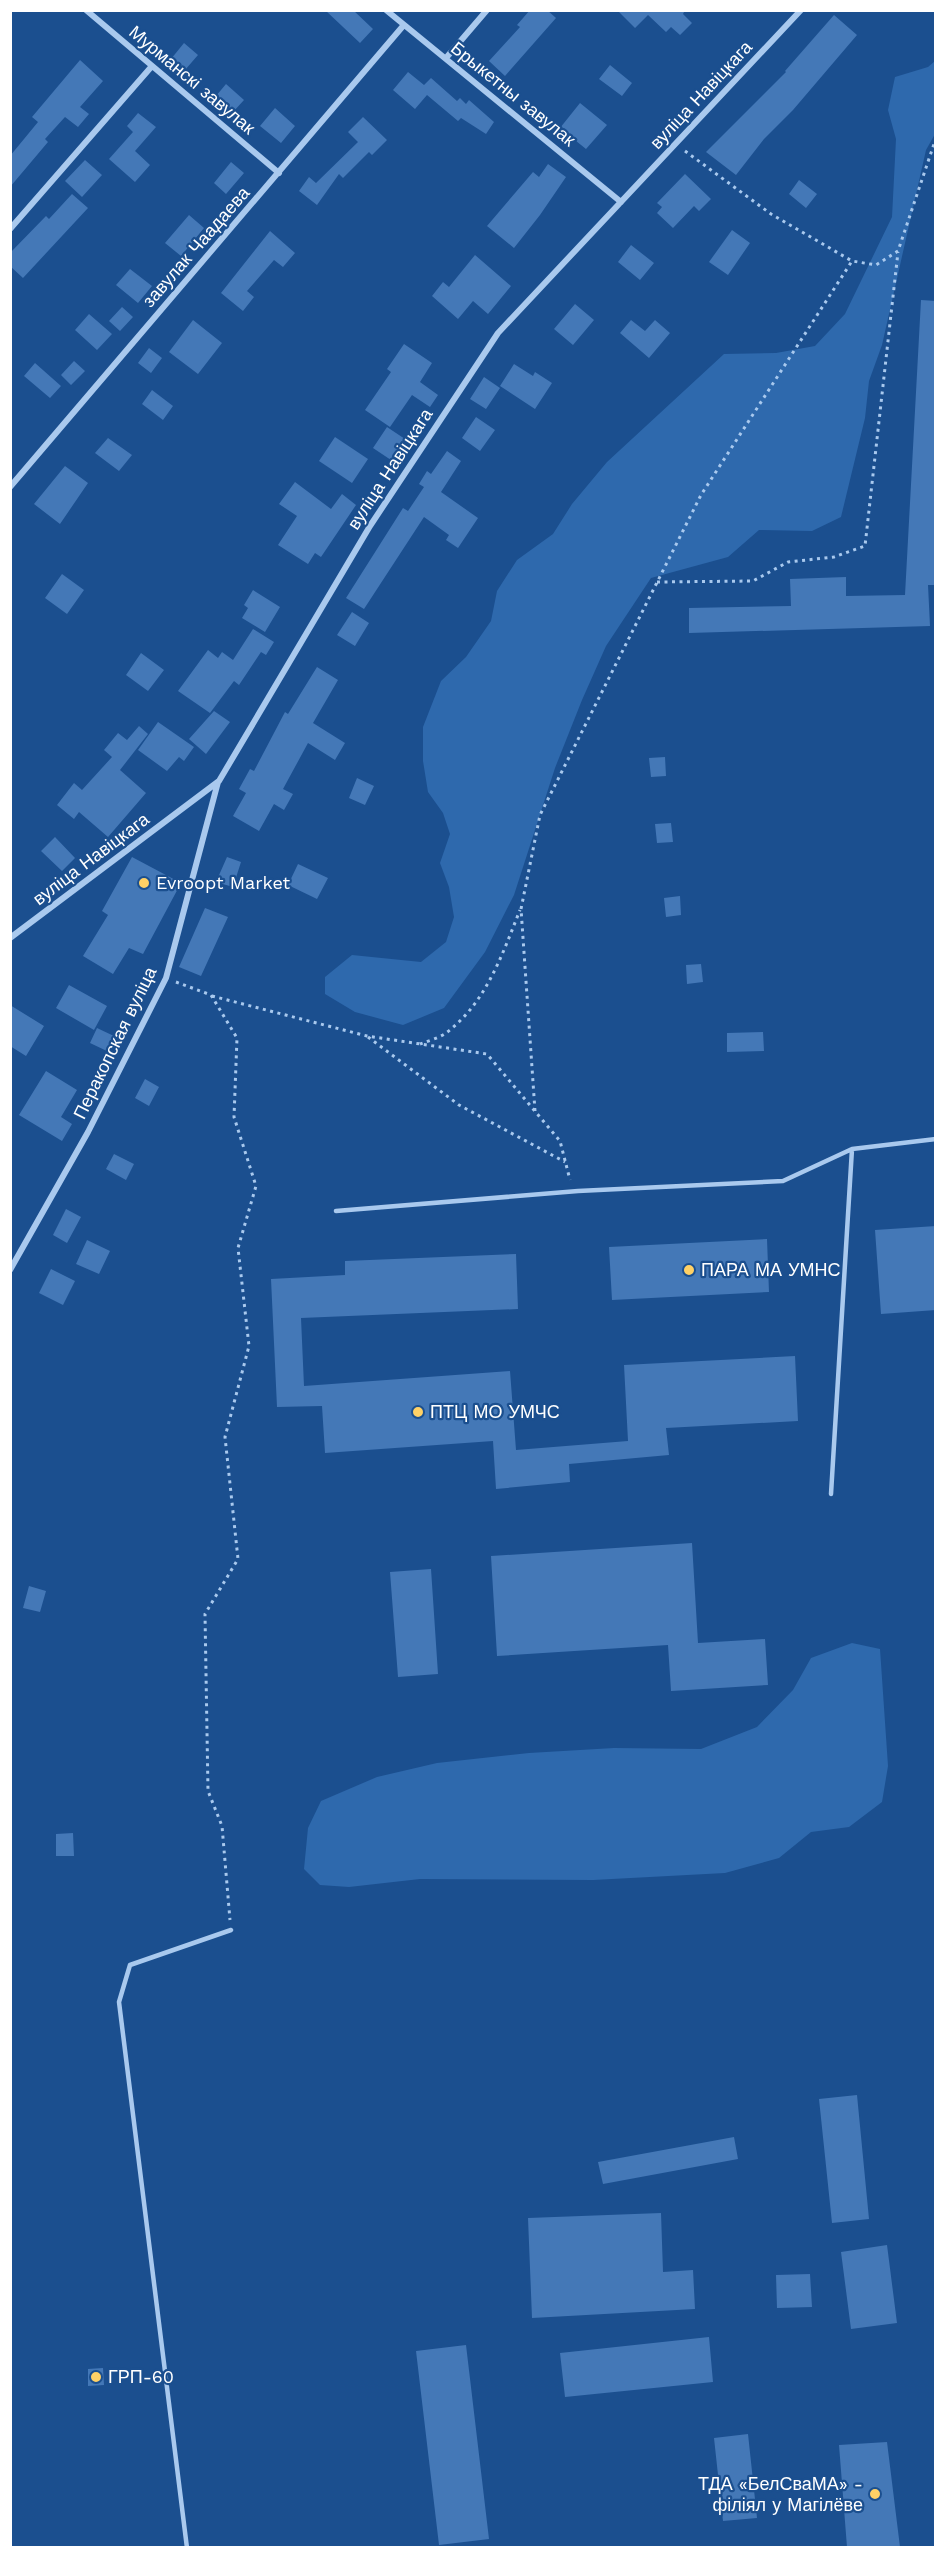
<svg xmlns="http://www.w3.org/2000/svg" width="946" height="2558" font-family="'Work Sans',sans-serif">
	<rect width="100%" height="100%" fill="#1b4f8f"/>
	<!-- green -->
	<path fill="#2e69ad" d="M935,61V134L926,150L882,345L869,381L865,418L841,517L812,531L759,530L728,557L651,578L606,646L582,700L555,768L514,895L485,952L444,1008L403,1025L355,1012L325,994V977L352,955L421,962L446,942L454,917L449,887L440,863L450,834L443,813L428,792L423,761V727L441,681L466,657L491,621L497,591L517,560L553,534L572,504L607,462L724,354L776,353L815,346L845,314L892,217L896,139L888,110L895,77L928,67Z
		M852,1643L880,1649L888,1766L882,1802L849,1827L811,1832L779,1858L725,1873L593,1880L420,1879L349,1887L320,1885L304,1869L308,1828L321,1801L377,1777L437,1763L529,1753L614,1748L701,1749L757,1727L793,1690L811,1658Z"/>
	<!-- building -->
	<path fill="#4478b7" d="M325,10H353L373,29L360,43Z
		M530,10H547L556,18L505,76L489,61L520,27L517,25Z
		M617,10H685L683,14L692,23L680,35L671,27L666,32L648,15L635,28Z
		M834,15L857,35L793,110L764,139L736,175L706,152L786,72L785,71Z
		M184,43L198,55L185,70L171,59Z
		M80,60L103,81L80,107L89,114L78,127L65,117L45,139L48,142L10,187V156L38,122L32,117Z
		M610,65L632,83L622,96L599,79Z
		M408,72L424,85L431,78L457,101L460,98L466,104L469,100L494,122L486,134L461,118L458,121L427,95L415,109L393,90Z
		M226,84L244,100L233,112L216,96Z
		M580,103L607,125L586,149L560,128Z
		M275,108L295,126L281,143L260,126Z
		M138,113L156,127L135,151L150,165L135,182L109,159L133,132L127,126Z
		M363,117L387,140L372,155L369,152L343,178L339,174L317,205L299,191L309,177L316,183L358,142L348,132Z
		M85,160L102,175L82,197L65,181Z
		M231,162L244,173L226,194L214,183Z
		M548,164L566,177L540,215L514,248L487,226L533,172L539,177Z
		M685,174L711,199L699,211L694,206L673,228L657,213L662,207L657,203Z
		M799,180L817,194L806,208L789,194Z
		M72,194L88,208L23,278L10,266V253L46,216L49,219Z
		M189,215L204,228L181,256L165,243Z
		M732,230L750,243L728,275L709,262Z
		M270,231L295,253L283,267L274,260L247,291L254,297L243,311L221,293Z
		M631,245L654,263L640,280L618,262Z
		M475,255L511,286L488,314L473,301L458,319L432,296L443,282L449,287Z
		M130,269L152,286L138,303L116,285Z
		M921,300L936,301V585H928L930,626L689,633V608L791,606L790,579L846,577V596L905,595Z
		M575,304L594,320L573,345L554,329Z
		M122,307L133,317L120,331L109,321Z
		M89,314L112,334L97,350L75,330Z
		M193,320L222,343L198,374L169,352Z
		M631,320L645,331L655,320L670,333L649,358L620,333Z
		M404,344L432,363L420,382L438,395L430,407L412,395L390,427L365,410L391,372L387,369Z
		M149,348L162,358L151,373L138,363Z
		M74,361L85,371L71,385L61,375Z
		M35,363L61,386L50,398L24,376Z
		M514,364L533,376L535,372L552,383L535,409L500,386Z
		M484,377L500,388L486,409L470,399Z
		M152,390L173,406L163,420L142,404Z
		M476,417L495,430L480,451L462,438Z
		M387,427L405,439L391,460L373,448Z
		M335,437L368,459L352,483L319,461Z
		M108,438L132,455L119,471L95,453Z
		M447,451L461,461L441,492L478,518L458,548L446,540L449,535L424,517L364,609L346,598L403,508L408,511L424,487L419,484L427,471L431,474Z
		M65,466L88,483L60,524L34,504Z
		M295,482L331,509L342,494L356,505L321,557L315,553L308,564L278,545L297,516L279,504Z
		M62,574L84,590L67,614L45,598Z
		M253,590L280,607L265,632L242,618L248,608L244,605Z
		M352,612L369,623L355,646L337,635Z
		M253,629L274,642L266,655L261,652L239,685L234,681L210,713L178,691L208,650L218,658L222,652L233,660Z
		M141,653L164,670L148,691L126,675Z
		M317,667L338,680L313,723L345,743L335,760L308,743L283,789L293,794L284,810L274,804L259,831L233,816L246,793L239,789L250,769L254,771L285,712L288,714Z
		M214,711L230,722L206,754L189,739Z
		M158,722L194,747L184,761L179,757L167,771L138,750Z
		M139,726L148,734L120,770L146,793L108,837L79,812L74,819L57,805L74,783L82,790L112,757L104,750L118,733L127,740Z
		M665,757L666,776L651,777L649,758Z
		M357,778L374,786L365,805L349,798Z
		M671,823L673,842L657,843L655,824Z
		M55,837L75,858L62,871L41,851Z
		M132,857L181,883L143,954L129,948L113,974L83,956L108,915L102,911Z
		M227,857L241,862L233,887L216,882Z
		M298,864L328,878L317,899L288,885Z
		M680,896L681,915L666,917L664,898Z
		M205,908L228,917L201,976L179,967Z
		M701,964L703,982L687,984L686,965Z
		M69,985L107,1006L94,1030L56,1008Z
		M10,1005L44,1026L26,1056L10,1046Z
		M97,1028L116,1037L109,1052L90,1043Z
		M763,1032L764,1051L727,1052V1033Z
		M46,1071L77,1090L61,1117L72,1124L62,1141L19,1115Z
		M145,1079L159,1087L149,1106L135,1098Z
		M114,1154L134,1164L126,1180L106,1169Z
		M66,1209L81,1217L67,1243L53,1235Z
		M936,1226V1310L881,1314L875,1230Z
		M767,1239L769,1292L612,1300L609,1247Z
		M87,1240L110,1251L99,1274L76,1264Z
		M516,1254L518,1309L301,1318L304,1386L510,1371L516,1450L628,1441L624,1365L795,1356L798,1421L666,1428L669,1455L569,1464L570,1482L496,1489L493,1441L325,1453L322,1406L277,1407L271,1279L345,1275V1261Z
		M51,1269L75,1281L63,1305L39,1293Z
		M692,1543L698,1643L765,1639L768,1685L671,1691L668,1645L497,1656L491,1556Z
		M431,1569L438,1674L398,1677L390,1572Z
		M29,1586L46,1591L40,1612L23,1608Z
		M73,1833L74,1856H56V1834Z
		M857,2095L869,2219L832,2223L819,2099Z
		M734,2137L738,2159L603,2184L598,2162Z
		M661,2213L663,2272L693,2270L695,2309L532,2318L528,2218Z
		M887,2245L897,2323L851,2329L841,2252Z
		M810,2274L812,2307L777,2308L776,2275Z
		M709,2337L713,2382L565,2397L560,2353Z
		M466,2345L489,2539L439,2545L416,2351Z
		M103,2368L104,2385L88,2386V2369Z
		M748,2434L757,2518L723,2521L714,2438Z
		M887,2442L900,2547H847L839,2445Z"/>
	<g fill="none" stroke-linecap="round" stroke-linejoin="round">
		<!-- path -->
		<path stroke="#a9c9ee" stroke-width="3" stroke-dasharray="3 4.5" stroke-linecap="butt" d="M685,151L771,214L852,261
			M657,582L753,581L788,562L834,557L865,546L898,252
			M176,982L211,995L237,1038L234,1117L256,1186L238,1248L249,1346L225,1437L238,1559L205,1614L208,1791L222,1826L230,1920
			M212,996L367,1036L487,1054L560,1141L570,1180
			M368,1037L459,1105L565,1162
			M420,1044C428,1041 439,1038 446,1033C486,1003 502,955 520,910
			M535,1111L521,909L540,815L701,495L852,261L876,265L898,251L936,138"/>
		<!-- lane -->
		<path stroke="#a9c9ee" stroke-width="4.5" d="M336,1211L578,1191L783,1181L852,1149L936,1139
			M831,1494L852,1149
			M187,2548L119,2002L130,1965L231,1930"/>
		<!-- street -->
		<path stroke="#a9c9ee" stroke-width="6" d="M86,10L279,173
			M386,10L621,202
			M446,58L487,10
			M10,229L152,66
			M10,487L403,26
			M10,938L219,781L370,526L498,333L801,10
			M10,1270L88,1132L166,978L218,782"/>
	</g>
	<!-- markers -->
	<g fill="#ffd166" stroke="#1b4f8f" stroke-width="2">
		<circle cx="144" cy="883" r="6"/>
		<circle cx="689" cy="1270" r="6"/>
		<circle cx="418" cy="1412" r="6"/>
		<circle cx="96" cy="2377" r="6"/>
		<circle cx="875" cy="2494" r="6"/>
	</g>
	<g text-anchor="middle" stroke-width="4.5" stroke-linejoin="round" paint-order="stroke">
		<!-- street labels -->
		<g font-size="18" fill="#fff" stroke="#1b4f8f">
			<text transform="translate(192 80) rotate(40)" y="6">Мурманскі завулак</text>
			<text transform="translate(513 94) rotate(39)" y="6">Брыкетны завулак</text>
			<text transform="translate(701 95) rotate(-47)" y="6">вуліца Навіцкага</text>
			<text transform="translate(196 247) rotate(-49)" y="6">завулак Чаадаева</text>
			<text transform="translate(390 469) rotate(-57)" y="6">вуліца Навіцкага</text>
			<text transform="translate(91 859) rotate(-37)" y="6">вуліца Навіцкага</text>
			<text transform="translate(115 1043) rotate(-64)" y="6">Перакопская вуліца</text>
		</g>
		<!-- poi labels -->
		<g font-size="18" fill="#fff" stroke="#1b4f8f" text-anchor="start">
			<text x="156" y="889">Evroopt Market</text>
			<text x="701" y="1276">ПАРА МА УМНС</text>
			<text x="430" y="1418">ПТЦ МО УМЧС</text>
			<text x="108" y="2383">ГРП-60</text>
			<text x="863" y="2490" text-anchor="end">ТДА «БелСваМА» -<tspan x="863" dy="21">філіял у Магілёве</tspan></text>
		</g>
	</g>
	<!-- border -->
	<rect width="946" height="2558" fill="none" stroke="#ffffff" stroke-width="24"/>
</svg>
